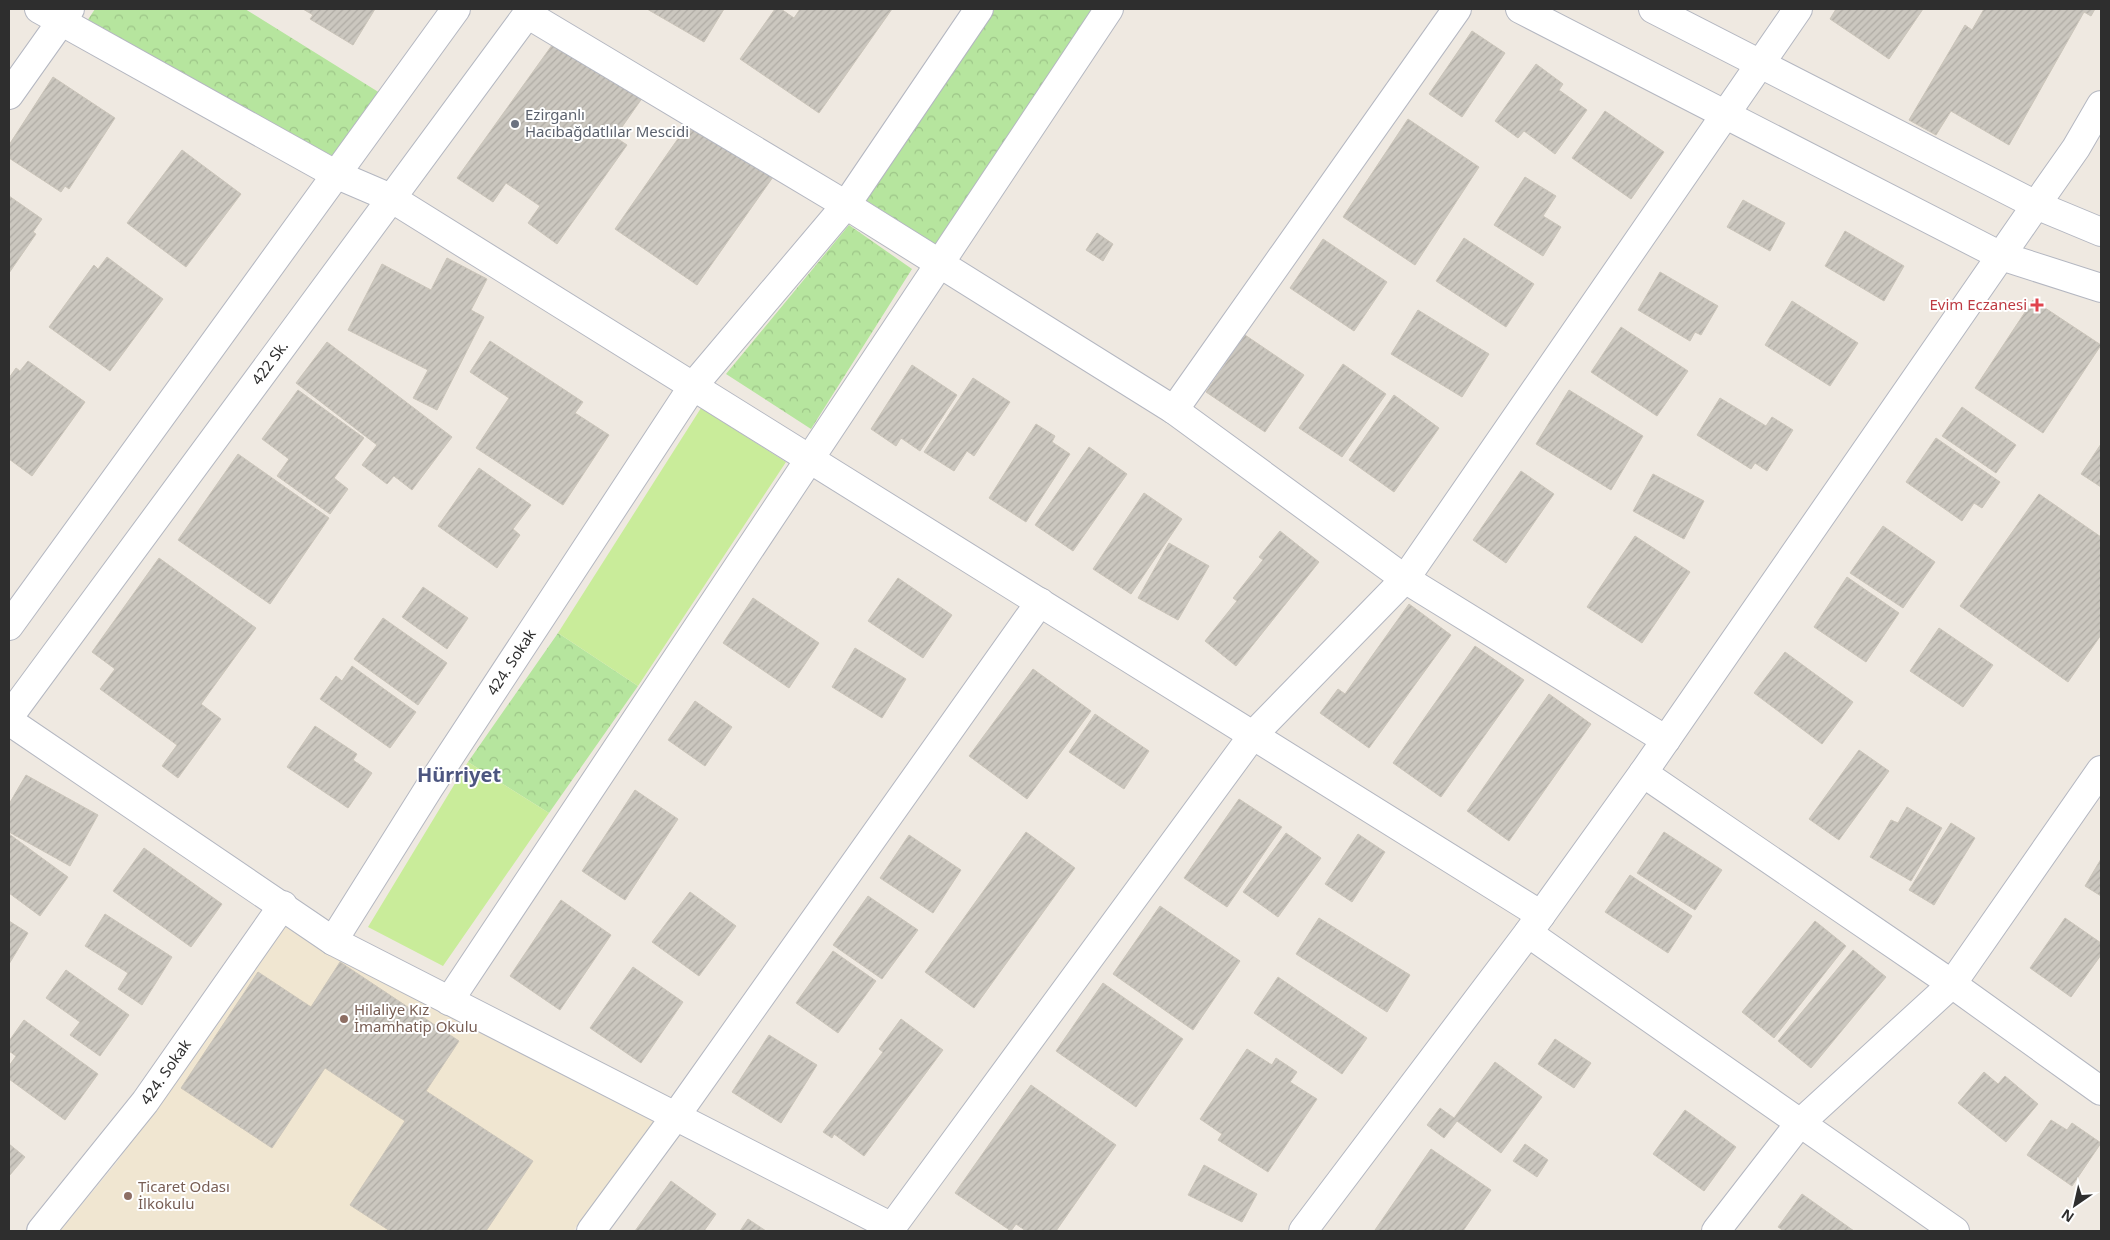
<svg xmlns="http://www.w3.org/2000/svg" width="2110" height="1240" font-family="'Noto Sans',sans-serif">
	<defs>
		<pattern id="park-crowns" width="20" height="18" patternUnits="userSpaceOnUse" patternTransform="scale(1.25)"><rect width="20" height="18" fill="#b6e59e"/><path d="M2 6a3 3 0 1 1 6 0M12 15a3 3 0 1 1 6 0" fill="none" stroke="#9dc588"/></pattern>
		<pattern id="building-hatch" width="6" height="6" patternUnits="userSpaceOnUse" patternTransform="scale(1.25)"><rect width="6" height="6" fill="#cbc7bf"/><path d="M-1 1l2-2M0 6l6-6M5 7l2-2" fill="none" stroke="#afaba4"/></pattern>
	</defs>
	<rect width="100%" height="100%" fill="#efe9e1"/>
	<!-- education -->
	<path fill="#f0e6d1" d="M286,920L657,1118L573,1231H60L117,1162Z"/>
	<!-- park -->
	<path fill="url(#park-crowns)" d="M95,9H245L380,93L334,157L87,21Z
		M995,9H1096L935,245L864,199Z
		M849,225L912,269L811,429L726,374Z
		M558,633L638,686L549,813L468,762Z"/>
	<!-- pitch -->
	<path fill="#c9ec9a" d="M701,408L786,462L638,686L558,633Z
		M468,762L549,813L443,966L368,927Z"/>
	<!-- building -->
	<path fill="url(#building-hatch)" stroke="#cbc5ba" d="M303,9H375L353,45L310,19L313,15Z
		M647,9H724L704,42Z
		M775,9H781L794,18L800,9H892L819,113L740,59Z
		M1836,9H1923L1889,59L1830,19Z
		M1984,9H2095L2091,16L2084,12L2009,145L1951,111L1936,135L1909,120L1965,25L1972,30Z
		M1472,31L1505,53L1462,117L1429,94Z
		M560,34L645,94L615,137L627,145L557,244L528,223L540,206L506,183L493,202L457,178Z
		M1536,64L1563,84L1559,90L1587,110L1555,154L1524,131L1518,138L1495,121Z
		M53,77L115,118L69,189L65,186L61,192L9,158V145Z
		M1605,111L1664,152L1631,199L1572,158Z
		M1408,119L1479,167L1415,265L1343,217Z
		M691,120L773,177L697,285L615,229Z
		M182,150L241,194L186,267L127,223Z
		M1525,177L1556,196L1543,216L1561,227L1543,256L1494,225Z
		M9,196L42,219L33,232L36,234L9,273Z
		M1743,200L1785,223L1770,251L1727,227Z
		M1845,231L1904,266L1884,301L1825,266Z
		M1097,233L1113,244L1103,261L1086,250Z
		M1464,238L1534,284L1506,327L1436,281Z
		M1323,239L1387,282L1354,331L1290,288Z
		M107,257L163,299L110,371L49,327L94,265L98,269Z
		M447,258L487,279L471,310L484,317L437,410L413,398L428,370L348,330L382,264L431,290Z
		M1660,272L1718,306L1701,335L1695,332L1690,341L1638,310Z
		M2033,300L2101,345L2043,433L1975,388Z
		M1792,301L1858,343L1830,386L1765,345Z
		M1418,310L1489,354L1462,397L1391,354Z
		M1621,327L1688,371L1657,416L1591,372Z
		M1245,335L1304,375L1265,432L1206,392Z
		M490,341L583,402L575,413L609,435L563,505L476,448L509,398L470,372Z
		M327,342L452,437L412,490L394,476L387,484L362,465L377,445L296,383Z
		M28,361L85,402L32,476L9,459V378L16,368L20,371Z
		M1343,364L1386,394L1342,457L1299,428Z
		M912,365L957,395L920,451L901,438L896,446L871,429Z
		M973,378L1010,402L974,456L967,451L954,471L924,452Z
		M298,390L364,438L334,478L348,489L330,514L277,476L289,459L262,439Z
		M1569,390L1643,436L1611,490L1536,444Z
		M1394,395L1439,428L1394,492L1349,460Z
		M1720,398L1766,426L1772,417L1793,430L1767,471L1755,463L1751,469L1697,435Z
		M1962,407L2016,445L1996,473L1942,436Z
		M1036,424L1055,436L1052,442L1070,454L1026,522L989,498Z
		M1936,438L2000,482L1982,508L1974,503L1962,521L1906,482Z
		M2101,444V487L2081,474Z
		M1089,447L1127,474L1073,551L1035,525Z
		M238,454L329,518L270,604L178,540Z
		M479,468L531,505L513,529L520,535L497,568L438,526Z
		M1521,471L1554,494L1506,563L1473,540Z
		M1653,474L1704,501L1684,539L1633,511Z
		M1144,493L1182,519L1131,594L1093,569Z
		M2039,494L2101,537V635L2068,682L1960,606Z
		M1883,526L1935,562L1903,608L1850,573Z
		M1280,531L1319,562L1236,666L1205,641L1237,601L1233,598L1263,560L1259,557Z
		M1635,536L1690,572L1642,643L1587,607Z
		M1169,543L1209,566L1178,620L1138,598Z
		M159,558L256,628L201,704L221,719L178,778L162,766L177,745L100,689L115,669L92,652Z
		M1847,577L1899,613L1866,662L1814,627Z
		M898,578L952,615L923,658L868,621Z
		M423,587L468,618L447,649L402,617Z
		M753,598L819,643L789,688L723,643Z
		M1409,604L1451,635L1369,748L1320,713L1338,689L1345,694Z
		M383,618L447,663L418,705L354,659Z
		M1939,628L1993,665L1963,707L1910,671Z
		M1475,646L1524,680L1441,797L1393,763Z
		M855,648L906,679L882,718L832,687Z
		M1785,652L1853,702L1822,744L1754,693Z
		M352,666L416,712L390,748L320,699L336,676L342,681Z
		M1033,669L1091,711L1027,799L969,756Z
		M1549,694L1591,724L1509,841L1467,811Z
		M695,701L732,727L705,766L668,740Z
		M1095,714L1149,751L1124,789L1069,752Z
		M315,726L357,754L353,760L372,773L348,808L287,767Z
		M1859,750L1889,771L1839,840L1809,819Z
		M26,775L98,815L70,866L9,832V804Z
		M635,790L678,819L625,900L582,871Z
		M1239,799L1282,827L1227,907L1184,878Z
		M1907,807L1942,828L1911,881L1870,857L1891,820L1898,823Z
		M1951,823L1975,838L1934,905L1909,890Z
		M1026,832L1075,868L974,1008L925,972Z
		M1664,832L1722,870L1695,910L1637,873Z
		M1286,833L1321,858L1278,917L1243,892Z
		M9,834L68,877L40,916L9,893Z
		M1358,834L1385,852L1352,902L1325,884Z
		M909,835L961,870L933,913L880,878Z
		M144,848L222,904L191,947L113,891Z
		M2101,859V896L2085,886Z
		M1630,875L1692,916L1668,953L1605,912Z
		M690,892L736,926L699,976L652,942Z
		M868,896L918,930L882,979L833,945Z
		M561,900L611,935L560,1010L510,976Z
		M1160,906L1240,961L1193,1030L1113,974Z
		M105,914L172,957L142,1005L118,989L128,973L85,946Z
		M1319,918L1410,975L1387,1012L1296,954Z
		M2065,918L2101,943V955L2071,997L2030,968Z
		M9,921L28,933L9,964Z
		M1815,921L1846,946L1774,1038L1742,1012Z
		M1853,950L1886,977L1811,1068L1778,1041Z
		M833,951L876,981L838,1033L796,1003Z
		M340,962L459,1041L426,1091L533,1161L486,1231H390L350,1205L405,1121L325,1068L272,1148L181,1088L258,972L311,1007Z
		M633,967L683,1002L641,1063L590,1028Z
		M66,970L129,1015L100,1056L70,1035L80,1022L46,998Z
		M1278,977L1367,1038L1342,1074L1254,1013Z
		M1103,983L1183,1039L1136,1107L1056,1051Z
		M901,1019L943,1050L864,1156L834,1134L832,1138L823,1132L883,1052L879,1049Z
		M24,1020L98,1074L65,1120L9,1079V1066L16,1056L9,1051V1041Z
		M769,1035L817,1065L781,1123L732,1092Z
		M1555,1039L1591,1063L1574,1088L1538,1064Z
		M1247,1049L1272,1065L1276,1058L1297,1072L1290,1082L1317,1099L1268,1172L1218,1140L1222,1134L1200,1119Z
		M1495,1062L1542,1097L1501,1153L1457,1121L1444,1138L1427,1125L1440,1108L1454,1118Z
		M1984,1072L1998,1084L2005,1076L2038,1104L2006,1142L1958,1103Z
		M1031,1085L1116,1145L1056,1231H1026L1016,1224L1011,1231L955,1193Z
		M1685,1110L1736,1147L1704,1191L1653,1154Z
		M2051,1120L2067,1130L2072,1123L2101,1143L2072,1186L2027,1155Z
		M9,1144L25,1157L9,1176Z
		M1525,1144L1548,1160L1537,1177L1513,1161Z
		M1431,1149L1491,1190L1463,1231H1377L1375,1230Z
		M1204,1165L1257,1194L1242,1222L1188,1195Z
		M671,1181L716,1214L704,1231H635Z
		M1802,1194L1854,1231H1784L1778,1227Z
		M748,1219L766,1231H740Z"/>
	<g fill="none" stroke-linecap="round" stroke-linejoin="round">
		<!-- minor casing -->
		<g stroke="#b4b7c1" stroke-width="30">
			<g id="minor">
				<path d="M39,9L335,174L391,198L1541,915"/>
				<path d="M1520,9L2001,256L2101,288"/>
				<path d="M1653,9L2036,205L2101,232"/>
				<path d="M527,14L846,205L1174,410L1405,579L1666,740"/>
				<path d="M9,95L70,9"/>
				<path d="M1174,410L1457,9"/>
				<path d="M9,626L456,9"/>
				<path id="s1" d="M9,717L531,9"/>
				<path d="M9,721L333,941L892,1227"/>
				<path d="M1643,773L1952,984L2101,1091"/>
				<path d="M1528,933L1955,1231"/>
				<path id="s2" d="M333,941L429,788L693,386L846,205L979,9"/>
				<path d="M449,1001L1109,9"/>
				<path id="s3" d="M41,1231L145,1102L283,905"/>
				<path d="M591,1231L675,1117L1040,602"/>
				<path d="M889,1231L1253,735L1405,579L1798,9"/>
				<path d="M1303,1231L1528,933L1643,773L2036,205L2076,148L2101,105"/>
				<path d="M1716,1231L1799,1124L1952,984L2101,770"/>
			</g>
		</g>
		<!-- minor -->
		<use href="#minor" stroke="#fff" stroke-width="28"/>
	</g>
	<!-- markers -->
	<circle fill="#6b7280" stroke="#fff" stroke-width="2" cx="515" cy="124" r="5"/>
	<path fill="#e0444e" stroke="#fff" stroke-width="2" d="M2034.5 297.5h5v5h5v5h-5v5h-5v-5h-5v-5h5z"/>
	<g fill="#8d6e63" stroke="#fff" stroke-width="2">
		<circle cx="344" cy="1019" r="5"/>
		<circle cx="128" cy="1196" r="5"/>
	</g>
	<g text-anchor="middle" stroke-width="4" stroke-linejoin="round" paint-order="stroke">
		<!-- worship labels -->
		<g font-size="15" fill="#5b616d" stroke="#fff" text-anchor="start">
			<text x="525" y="120">Ezirganlı<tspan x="525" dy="17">Hacıbağdatlılar Mescidi</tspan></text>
		</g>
		<!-- health labels -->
		<g font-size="15" fill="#be3a42" stroke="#fff" text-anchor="end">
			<text x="2027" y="310">Evim Eczanesi</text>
		</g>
		<!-- street labels -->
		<g font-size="15" fill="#2e2e2e" stroke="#fff">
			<text dy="5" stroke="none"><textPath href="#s1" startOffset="440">422 Sk.</textPath></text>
			<text dy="5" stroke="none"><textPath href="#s2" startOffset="331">424. Sokak</textPath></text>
			<text dy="5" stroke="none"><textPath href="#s3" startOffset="202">424. Sokak</textPath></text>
		</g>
		<!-- education labels -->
		<g font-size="15" fill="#785e54" stroke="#fff" text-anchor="start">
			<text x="354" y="1015">Hilaliye Kız<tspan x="354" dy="17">İmamhatip Okulu</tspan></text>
			<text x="138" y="1192">Ticaret Odası<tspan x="138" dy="17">İlkokulu</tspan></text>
		</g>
		<!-- district labels -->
		<g font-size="20" font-weight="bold" fill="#4d5680" stroke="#fff">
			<text x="459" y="782">Hürriyet</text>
		</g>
	</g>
	<!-- border -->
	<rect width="2110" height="1240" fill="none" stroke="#2e2e2e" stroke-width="20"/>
	<!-- north arrow -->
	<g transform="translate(2075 1205) rotate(214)" stroke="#ffffff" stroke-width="4" paint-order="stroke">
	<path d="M0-4L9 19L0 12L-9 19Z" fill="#2e2e2e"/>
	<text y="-8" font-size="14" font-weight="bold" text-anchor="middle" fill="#2e2e2e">N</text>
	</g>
</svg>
